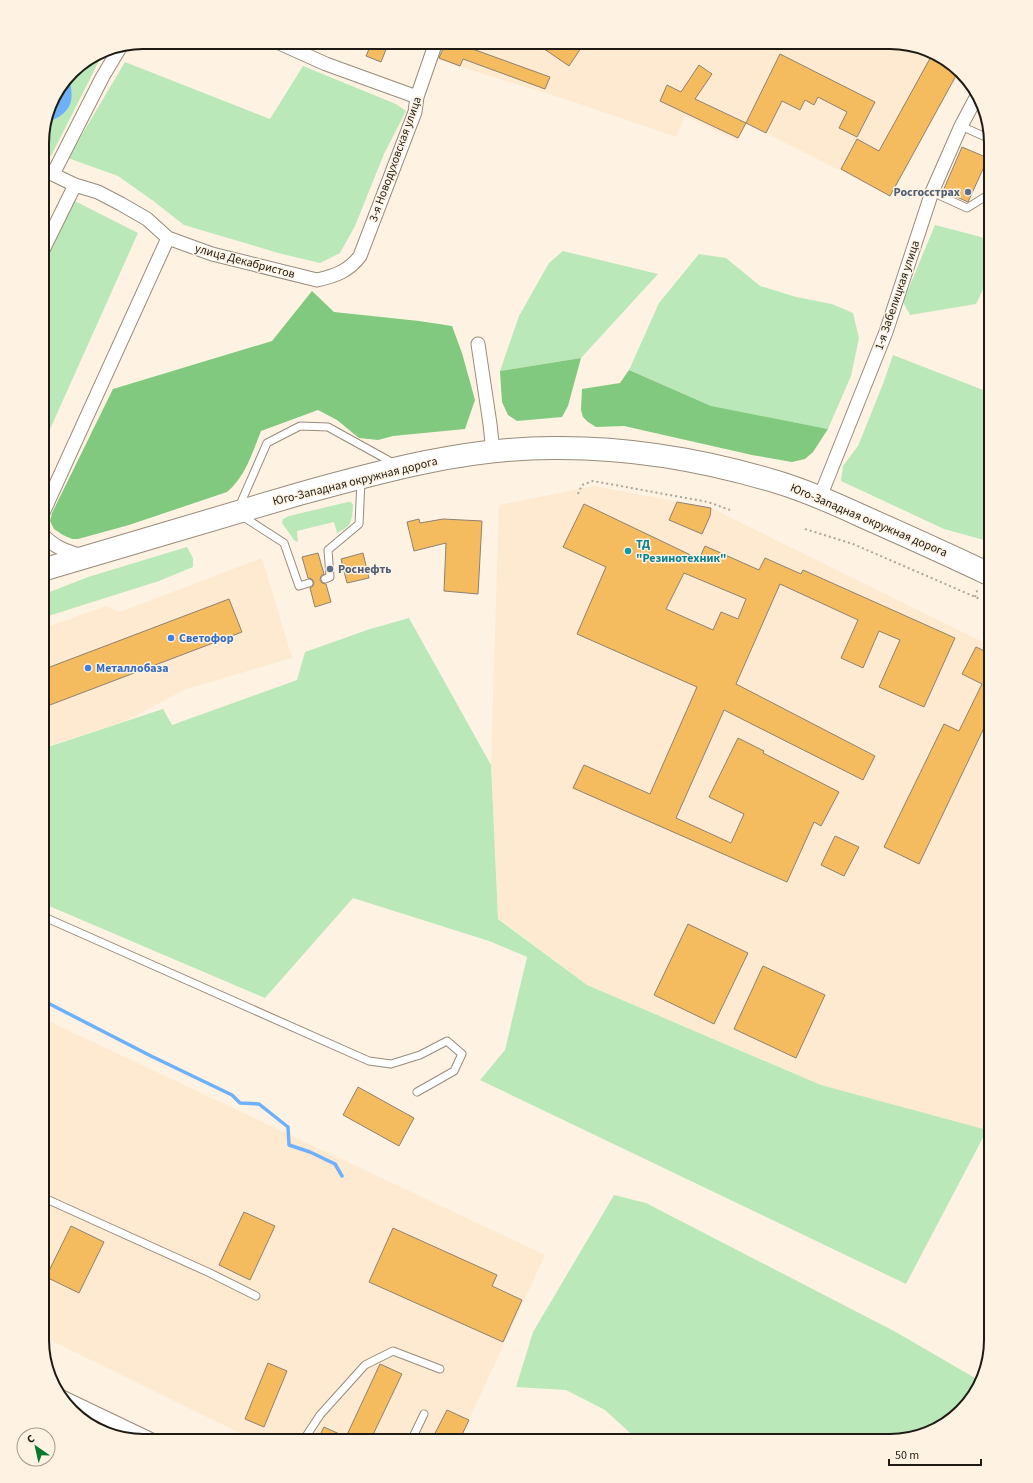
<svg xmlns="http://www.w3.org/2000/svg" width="1033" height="1483" font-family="'Source Sans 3',sans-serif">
	<rect width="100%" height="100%" fill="#fef2e3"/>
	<!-- built -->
	<path fill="#fdead0" d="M439,42H897L941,56L959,73L890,196L746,123L737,141L685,116L676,137L574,102L432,58Z
		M594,486L711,508L991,646V1132L821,1085L587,985L498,918L491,765L499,505Z
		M262,558L292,658L186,689L123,722L42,748V629L106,606L120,612Z
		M42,1018L545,1255L459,1441H256L42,1336Z"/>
	<!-- green -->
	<path fill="#bbe8b9" d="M99,53L102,55L51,156L42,152V136L50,104L72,71Z
		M125,62L270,119L303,66L396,104L406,111L384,154L355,226L340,253L320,263L282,254L184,225L152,200L118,176L68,158Z
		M65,196L138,233L42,447V242Z
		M935,225L981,237L991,243V273L976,304L910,315L903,302Z
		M563,251L658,274L581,358L500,371L519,316L549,263Z
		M699,254L726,258L760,286L796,297L832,304L853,313L859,338L851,376L828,429L713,407L629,370L659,303Z
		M893,355L991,393V542L944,529L841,481L843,466L858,446L883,384Z
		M348,502H351L353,505C352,521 352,526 337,533L334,522L297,531L298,542L294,540L282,523L283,519L289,516Z
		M187,547L193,558V567L159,581L42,618V595L88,577Z
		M409,618L491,765L498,919L587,985L821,1085L987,1130L906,1284L480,1080L505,1050L527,957L489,941L353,898L265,998L42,903V749L163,709L172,725L297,680L305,652L370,629Z
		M614,1195L646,1203L894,1331L975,1378L976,1393L941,1428L890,1441H639L605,1410L566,1390L516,1387L533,1332Z"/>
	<!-- forest -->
	<path fill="#81c97e" d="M312,291L334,312L419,321L452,326L462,353L475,400L465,429L393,436L378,440L359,438L337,420L318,410L261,431C252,453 246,476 227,492L129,525L78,539H72L63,535L54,529L50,521L52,513L113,389L272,341Z
		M581,358L568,406L562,417L517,421L508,415L502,402L500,371Z
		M629,370L711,406L828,429L813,452L805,459L792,462L752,455L624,426L596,427L588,422L583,417L581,410L582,389L620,383Z"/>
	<!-- water -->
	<path fill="#6fb0fa" d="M68,76C75,98 73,112 50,121L46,119L50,104Z"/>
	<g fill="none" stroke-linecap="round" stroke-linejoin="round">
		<!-- stream -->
		<path stroke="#6fb0fa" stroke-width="3.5" d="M42,1000L151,1056L232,1095L240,1103L259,1104L288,1127L289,1145L310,1152L335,1164L342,1176"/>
	</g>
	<!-- building -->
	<path fill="#f5bb5f" stroke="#8e8270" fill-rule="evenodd" d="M372,42H389L381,62L366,56Z
		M446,42H469L467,47L550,77L545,89L463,59L460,66L439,58Z
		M534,42H585L569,66Z
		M933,53L941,56L958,72L890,196L841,169L857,139L879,151Z
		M780,54L875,102L857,137L839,128L847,112L818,97L814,105L805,100L800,110L782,101L766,133L746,123Z
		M699,65L712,74L695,99L746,123L738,138L660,101L667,85L681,92Z
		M962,147L988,158L968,202L943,191Z
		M677,502L711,508L710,516L702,534L669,520Z
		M584,504L699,559L705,546L759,570L765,558L801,574L803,570L955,638L924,707L879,687L900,640L879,631L863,668L841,658L858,620L780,584L736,684L875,756L863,780L724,710L676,818L731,843L744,814L709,797L738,738L764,751L763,753L839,792L821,826L814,822L787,882L573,788L584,765L650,794L697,687L577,634L606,567L563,547ZM684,573L746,599L738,619L721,612L713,630L666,609Z
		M419,519L420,523L443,519L482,521L478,594L444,591L446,543L414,551L407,522Z
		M318,553L324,574L321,576L320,580L322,583L326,584L331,602L315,607L310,588L313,586L314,582L312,579L308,578L302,557Z
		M363,553L369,578L347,583L341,559Z
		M229,599L242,632L42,708V670Z
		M976,647L991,654V732L984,728L919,864L884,847L944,724L959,731L982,684L962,674Z
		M835,836L859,847L844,876L821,865Z
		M688,924L748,953L714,1024L654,995Z
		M763,966L825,995L796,1058L734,1029Z
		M358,1087L414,1118L399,1146L343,1115Z
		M244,1212L275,1226L250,1280L219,1265Z
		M71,1226L104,1242L79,1293L46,1277Z
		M393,1228L497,1275L492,1286L522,1300L503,1342L369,1282Z
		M268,1363L287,1371L264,1427L245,1419Z
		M380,1364L402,1374L370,1441H317L324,1427L346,1437Z
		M447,1410L469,1420L459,1441H431Z"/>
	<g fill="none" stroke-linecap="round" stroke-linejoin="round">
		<!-- service casing -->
		<g stroke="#998b7a" stroke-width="9">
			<path id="service" d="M961,126L990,139
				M932,192L967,208L988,195L991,189
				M239,507L267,443L300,426L328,427L395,464
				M242,516L284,543L299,586L309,583
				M325,579L330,577L328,550L359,524L361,481
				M989,602L991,600
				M42,916L369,1061L391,1064L420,1055L447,1041L462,1054L454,1071L417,1092
				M42,1197L210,1273L256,1296
				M303,1441L320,1415L365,1365L393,1351L440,1369
				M411,1441L424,1414"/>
		</g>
		<!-- minor casing -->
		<g stroke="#998b7a" stroke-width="15">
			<path id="minor" d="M277,42L326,64L417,97
				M42,169L75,185L98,192L121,204L147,219L168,238L212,254L317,280C335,276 349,271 360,256L415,112L417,97L436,42
				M53,174L103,76L121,46
				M42,252L75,185
				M478,344L490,424L493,452
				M820,497L886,332L932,192L961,126L978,94
				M42,515L168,238
				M42,534C54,547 65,551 82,556
				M60,1396L154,1441"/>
		</g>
		<!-- trunk casing -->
		<g stroke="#998b7a" stroke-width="24">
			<path id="trunk" d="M42,570C128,545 213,519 299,494C382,471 466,448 552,448C629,447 704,460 777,482C807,491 836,504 864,517C907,536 949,555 991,575"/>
		</g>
		<!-- path -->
		<path stroke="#aea599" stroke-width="2" stroke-dasharray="2 3" stroke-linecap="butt" d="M578,494L582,485L593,481L708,502L730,510
			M805,529L853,544L980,599
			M975,597L978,588"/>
		<!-- service -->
		<use href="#service" stroke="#fff" stroke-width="7"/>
		<!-- minor -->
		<use href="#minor" stroke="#fff" stroke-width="13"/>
		<!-- trunk -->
		<use href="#trunk" stroke="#fff" stroke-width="22"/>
	</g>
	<!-- markers -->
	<g fill="#5c6f8a" stroke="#fef2e3" stroke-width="1.5">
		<circle cx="968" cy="192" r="4"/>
		<circle cx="330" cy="569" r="4"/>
	</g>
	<circle fill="#0f9aa8" stroke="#fef2e3" stroke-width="1.5" cx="628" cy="551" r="4"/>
	<g fill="#3f7fe0" stroke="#fef2e3" stroke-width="1.5">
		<circle cx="171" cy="638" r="4"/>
		<circle cx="88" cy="668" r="4"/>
	</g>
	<g text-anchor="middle" stroke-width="3" stroke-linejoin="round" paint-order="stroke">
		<!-- street labels -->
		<g font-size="12" fill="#1f1a13" stroke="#fef2e3">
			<text transform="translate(395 159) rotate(-70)" y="4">3-я Новодуховская улица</text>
			<text transform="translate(245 261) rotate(15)" y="4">улица Декабристов</text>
			<text transform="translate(897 295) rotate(-71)" y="4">1-я Забелицкая улица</text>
			<text transform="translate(355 481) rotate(-14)" y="4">Юго-Западная окружная дорога</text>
			<text transform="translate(869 520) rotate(23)" y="4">Юго-Западная окружная дорога</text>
		</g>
		<!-- service labels -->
		<g font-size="12" font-weight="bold" fill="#4e5e75" stroke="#fef2e3" text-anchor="end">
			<text x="960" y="196">Росгосстрах</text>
			<text x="338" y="573" text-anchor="start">Роснефть</text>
		</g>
		<!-- culture labels -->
		<g font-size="12" font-weight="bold" fill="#0d838f" stroke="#fef2e3" text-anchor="start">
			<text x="636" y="548">ТД<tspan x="636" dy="14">"Резинотехник"</tspan></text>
		</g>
		<!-- shop labels -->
		<g font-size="12" font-weight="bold" fill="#366cbe" stroke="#fef2e3" text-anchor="start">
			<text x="179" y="642">Светофор</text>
			<text x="96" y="672">Металлобаза</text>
		</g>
	</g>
	<!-- crop -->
	<path d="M0 0H1033V1483H0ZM143 49H890A94 94 0 0 1 984 143V1340A94 94 0 0 1 890 1434H143A94 94 0 0 1 49 1340V143A94 94 0 0 1 143 49Z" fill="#fef2e3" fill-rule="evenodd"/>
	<path fill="none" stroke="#1f1a13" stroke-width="2" d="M143 49H890A94 94 0 0 1 984 143V1340A94 94 0 0 1 890 1434H143A94 94 0 0 1 49 1340V143A94 94 0 0 1 143 49Z"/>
	<!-- north arrow -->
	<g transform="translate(36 1447) rotate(326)"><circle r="19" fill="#fef2e3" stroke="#a59c90"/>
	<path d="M0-3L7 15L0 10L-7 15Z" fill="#06792f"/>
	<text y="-6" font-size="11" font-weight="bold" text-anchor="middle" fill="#1f1a13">С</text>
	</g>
	<!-- scale -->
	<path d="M889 1459v6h92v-6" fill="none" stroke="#1f1a13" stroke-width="2"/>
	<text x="895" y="1459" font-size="12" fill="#1f1a13" stroke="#fef2e3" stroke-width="3" paint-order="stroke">50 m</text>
</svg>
